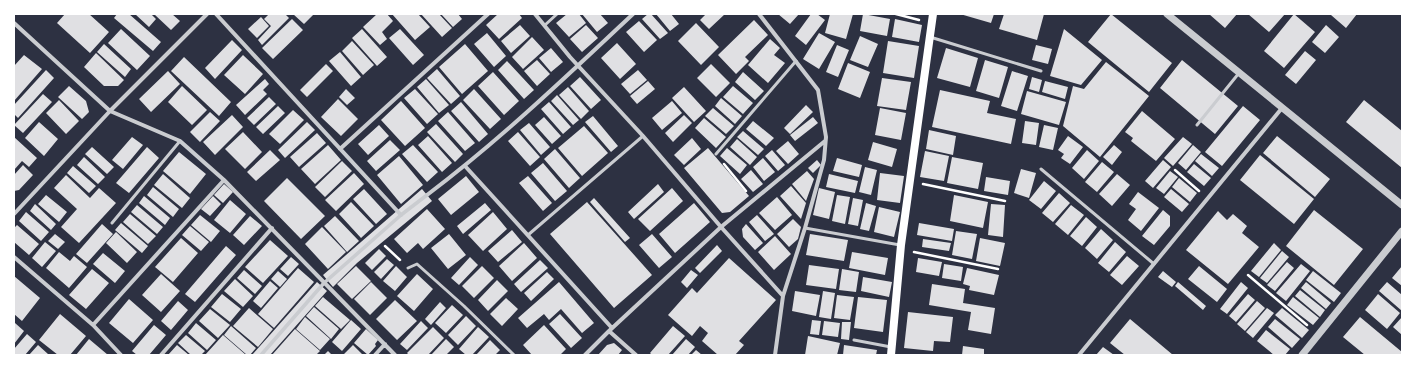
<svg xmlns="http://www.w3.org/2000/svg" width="1416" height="369" font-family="'Noto Sans',sans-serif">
	<rect width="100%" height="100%" fill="#2d3142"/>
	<!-- building -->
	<path fill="#e0e0e3" d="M65,14H89L109,32L90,53L57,23Z
		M117,14H129L161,42L153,51L114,18Z
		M135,14H151L156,19L149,27Z
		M154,14H172L180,21L171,30Z
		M269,14H285L289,18L262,45L258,40L271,26L264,19Z
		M293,14H314L304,24Z
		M377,14H387L393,21L382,32L387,39L380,45L363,27Z
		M392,14H418L430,27L415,40Z
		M421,14H439L452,28L442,37Z
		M441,14H458L462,19L453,27Z
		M498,14H519L522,18L499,39L486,25Z
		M567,14H579L586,23L569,37L556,23Z
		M582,14H600L608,23L597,32Z
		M648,14H651L668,33L660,39L642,19Z
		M656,14H671L679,24L670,31Z
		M706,14H725L709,29L700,20Z
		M778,14H799L790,24Z
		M811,14H817L825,20L806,45L795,36Z
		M830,14H853L846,39L825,33Z
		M863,14L890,19L887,36L860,31Z
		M960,14H994L991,23Z
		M1004,14H1044L1037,40L999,29Z
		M1111,14L1172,63L1149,92L1088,42Z
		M1209,14H1237L1225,28Z
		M1248,14H1285L1269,32Z
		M1294,14L1315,32L1284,68L1264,51Z
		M1332,14H1357L1346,28L1331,15Z
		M261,17L269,26L257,38L248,29Z
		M292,19L303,30L273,59L262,48Z
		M895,19L922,25L919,42L892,37Z
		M754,20L768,35L745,57L749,61L736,74L718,55Z
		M639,21L657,40L644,52L626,32Z
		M696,23L719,47L701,65L678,41Z
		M520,25L530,36L511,53L501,41Z
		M586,25L598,38L582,52L570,39Z
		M1326,25L1339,37L1325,53L1312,42Z
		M121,29L150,56L137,70L108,43Z
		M362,29L387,57L377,66L352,38Z
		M400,29L424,55L413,65L389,38Z
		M1064,29L1102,60L1081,85L1050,76Z
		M487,33L506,56L494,67L474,44Z
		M819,33L835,42L819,69L803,59Z
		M860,36L878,44L868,67L850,60Z
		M532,37L544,50L523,69L512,57Z
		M770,39L780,48L774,55L785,63L768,83L748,65Z
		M232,40L242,50L215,79L205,68Z
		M352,41L374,65L363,75L342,51Z
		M888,41L919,46L914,78L883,73Z
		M617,43L636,64L620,79L601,58Z
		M104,44L131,69L125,77L97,52Z
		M465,44L488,71L462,94L439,67Z
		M837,45L849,50L838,77L826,72Z
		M1036,45L1052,49L1048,64L1032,60Z
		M551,48L563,62L551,72L539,58Z
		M946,48L978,58L970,87L937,78Z
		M1305,51L1316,60L1296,84L1285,75Z
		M340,52L361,77L351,86L329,61Z
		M96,53L124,80L118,86H104L84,67Z
		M24,55L42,69L14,101V66Z
		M243,55L263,74L245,94L224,75Z
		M184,57L231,102L219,116L171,71Z
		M537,60L550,74L537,86L524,71Z
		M985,60L1008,67L999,98L976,91Z
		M1182,60L1238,106L1215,134L1160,88Z
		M507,61L534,90L524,99L498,70Z
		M1106,62L1149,96L1100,157L1063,126L1073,86L1084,89Z
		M848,63L870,72L860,98L838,89Z
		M326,64L333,71L307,97L300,90Z
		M711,64L730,83L716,97L697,78Z
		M437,69L460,96L451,104L427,78Z
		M46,70L54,78L18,118L14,114V105Z
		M638,70L647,80L630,94L621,84Z
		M168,71L180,84L151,112L139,99Z
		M1012,71L1028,76L1017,111L1001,106Z
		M493,72L519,101L504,115L478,86Z
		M743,72L764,91L755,100L735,82Z
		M580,77L601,100L591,109L570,86Z
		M1032,77L1042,80L1039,92L1029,89Z
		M882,78L911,82L906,110L877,106Z
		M265,79L269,84L263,90L267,94L245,115L236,105Z
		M426,79L449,105L439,113L417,87Z
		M648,81L655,89L637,104L630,96Z
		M1045,81L1068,87L1065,99L1042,92Z
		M69,86L86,101L89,112L82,119L58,97Z
		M182,86L207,110L192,125L168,102Z
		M733,86L753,103L743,114L723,97Z
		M568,87L589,111L581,119L559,95Z
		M684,87L706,111L694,122L672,98Z
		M346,89L355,98L347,105L339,97Z
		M415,89L438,114L427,124L404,98Z
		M474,89L501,119L490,129L463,100Z
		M940,90L990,101L987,113L1016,119L1011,144L932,127Z
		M1027,91L1066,102L1059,125L1021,114Z
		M43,94L52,102L23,133L14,125Z
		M557,95L579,120L573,125L551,101Z
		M269,97L276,104L254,125L247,118Z
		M721,98L742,116L735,124L715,106Z
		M338,99L358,119L341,136L321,117Z
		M59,100L79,121L66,134L46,113Z
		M1364,100L1402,131V168L1346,122Z
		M401,101L425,128L405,146L381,120Z
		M672,101L682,113L662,130L652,118Z
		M461,102L488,134L479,142L451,111Z
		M549,102L571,127L563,134L541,109Z
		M806,105L813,112L790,134L784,128Z
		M278,106L285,113L263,134L256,127Z
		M1243,106L1260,120L1222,166L1205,152Z
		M713,108L734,126L726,134L705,116Z
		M880,108L906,113L901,140L875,135Z
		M293,110L304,120L280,144L269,134Z
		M1142,111L1175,139L1156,161L1131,141L1133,138L1125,132Z
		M210,112L220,121L200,142L190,132Z
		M448,112L475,143L465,151L438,121Z
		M232,115L243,127L215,155L203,142Z
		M684,115L692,123L673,142L665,133Z
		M593,116L618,146L611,152L585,122Z
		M544,117L561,136L552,144L535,125Z
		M813,117L818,123L795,141L790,135Z
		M704,118L726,137L716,148L695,128Z
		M753,121L774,138L766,146L746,129Z
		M1025,121L1039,123L1036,145L1022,143Z
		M39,122L58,139L44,156L25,138Z
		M307,122L315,130L285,158L278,150Z
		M529,123L550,147L541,155L520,130Z
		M436,124L463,154L455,162L427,132Z
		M379,125L389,136L368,155L358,144Z
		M1044,125L1058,128L1053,150L1039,147Z
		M584,126L608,153L582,176L558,148Z
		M929,130L956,136L953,155L926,149Z
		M743,131L764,149L758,155L737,137Z
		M243,132L262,152L245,169L225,149Z
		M518,132L540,157L530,166L508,141Z
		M317,133L326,143L299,167L290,157Z
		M428,136L452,163L442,172L418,145Z
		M1068,136L1083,147L1070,164L1061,158L1064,154L1058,150Z
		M1277,136L1330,179L1315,197L1263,153Z
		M14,137L37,158L29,167L22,161L14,170Z
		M132,137L143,145L123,169L112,160Z
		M1183,137L1192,144L1173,166L1164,158Z
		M692,138L701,149L684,165L674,155Z
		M737,139L757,157L750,165L730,147Z
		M390,140L400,150L376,171L367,161Z
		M788,141L799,154L788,164L776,151Z
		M873,142L897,149L892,167L868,160Z
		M328,145L341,160L315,184L301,169Z
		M413,145L438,172L427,182L402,154Z
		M1114,145L1122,152L1112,165L1103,157Z
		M1193,145L1201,152L1186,170L1178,163Z
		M92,147L114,167L107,174L85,154Z
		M147,147L159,158L129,193L116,183Z
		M708,148L749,196L730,212L722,213L684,168Z
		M727,148L747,165L740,174L720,156Z
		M555,149L580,178L569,188L544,159Z
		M270,150L280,160L256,181L247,172Z
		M772,150L785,165L778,171L765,156Z
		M1087,150L1099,161L1084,179L1072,168Z
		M925,151L949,156L944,181L920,177Z
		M179,152L206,174L190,194L163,171Z
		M1201,154L1219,168L1212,176L1195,161Z
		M1260,155L1314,199L1294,224L1240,180Z
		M399,156L423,185L401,204L377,175Z
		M84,157L105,177L98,184L77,165Z
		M952,157L983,163L978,189L947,183Z
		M763,158L775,172L764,181L753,167Z
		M837,158L862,165L859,177L833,171Z
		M817,160L821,165L813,173L808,168Z
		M1163,160L1171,167L1153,188L1145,181Z
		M342,161L352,171L325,197L315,187Z
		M1102,162L1114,172L1097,192L1085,182Z
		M543,163L567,191L555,201L531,173Z
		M1194,164L1211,178L1204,186L1187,172Z
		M23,165L33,175L19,190L14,191V175Z
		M73,166L96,186L89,193L67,173Z
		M865,167L877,170L871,195L859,192Z
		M1021,169L1036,173L1029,198L1014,193Z
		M751,170L763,184L753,192L741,179Z
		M807,171L814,179L806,201L792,184Z
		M1170,171L1178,177L1164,194L1156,188Z
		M354,173L364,184L336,211L325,200Z
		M880,173L904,176L900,203L877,200Z
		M163,174L190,198L182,208L154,185Z
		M829,174L858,181L855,193L826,187Z
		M1117,174L1130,185L1112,206L1099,194Z
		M66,175L90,198L99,188L116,203L79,243L61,227L77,209L54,188Z
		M466,176L479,192L451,215L438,199Z
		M528,176L552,203L543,211L519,183Z
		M986,177L1010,181L1008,195L984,191Z
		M287,178L325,216L301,239L264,201Z
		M1179,178L1197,193L1190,202L1172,187Z
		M1044,181L1056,191L1041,209L1029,200Z
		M224,184L233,192L223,203L214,195Z
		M658,184L664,192L634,219L628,212Z
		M791,186L806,203L801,219L780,196Z
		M153,187L179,209L173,217L147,195Z
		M672,188L683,201L650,231L638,219Z
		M819,188L835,192L829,219L813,215Z
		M364,189L387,214L376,224L353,199Z
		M422,189L432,201L357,263L333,287L323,275Z
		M1171,189L1189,204L1182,212L1164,197Z
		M1138,192L1159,208L1141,231L1128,220L1136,209L1129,204Z
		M1059,193L1070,203L1053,222L1042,213Z
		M46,195L67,212L59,222L38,204Z
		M837,195L850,197L845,224L832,221Z
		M954,195L988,202L983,228L950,221Z
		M144,196L170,218L165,225L139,203Z
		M213,196L221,204L210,216L201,209Z
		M777,197L792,215L775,230L759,213Z
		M594,198L630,238L625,242L590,202Z
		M853,198L863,200L858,226L848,224Z
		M230,200L246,214L230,233L214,220Z
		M351,202L374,226L361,238L339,214Z
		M587,202L652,275L614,308L550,234Z
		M485,203L491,210L463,234L457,226Z
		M694,203L710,222L675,253L659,234Z
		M866,203L876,206L869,231L860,229Z
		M35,204L56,224L51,230L30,211Z
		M991,204L1005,205L1003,237L988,235Z
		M137,205L163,227L157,234L131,212Z
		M1071,205L1084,215L1068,235L1055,224Z
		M879,207L900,212L894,237L874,232Z
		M427,209L445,229L423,249L418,243L407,253L394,239Z
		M1163,210L1170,216V226L1154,245L1142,236Z
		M1314,210L1363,249L1334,285L1286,246Z
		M1218,211L1227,220L1233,214L1247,226L1242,233L1259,247L1228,284L1186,250Z
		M26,212L49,232L41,241L19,221Z
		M493,212L507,229L483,251L468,235Z
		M130,214L156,236L148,244L123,222Z
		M200,215L220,231L211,242L191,225Z
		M757,215L774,234L765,241L749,222Z
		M250,216L262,226L244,245L233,235Z
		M335,216L359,241L347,252L324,226Z
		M1086,217L1097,227L1082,246L1070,236Z
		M793,219L801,227L798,239L789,247L777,234Z
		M121,223L148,246L142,253L115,230Z
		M919,223L954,229L952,241L917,235Z
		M102,224L113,234L87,263L76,254Z
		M746,224L763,243L755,250L743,237L742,229Z
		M17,225L39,244L29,255L14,242V228Z
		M190,226L209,242L201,251L182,235Z
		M322,227L346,252L328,269L305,244Z
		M1101,229L1113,240L1097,259L1085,248Z
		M512,230L522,242L498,262L488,251Z
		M956,231L977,234L972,259L952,255Z
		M116,232L137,252L127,263L106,243Z
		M55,234L65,242L58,249L48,241Z
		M449,234L466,255L448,269L431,248Z
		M652,234L672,257L659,268L639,245Z
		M810,234L848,240L844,261L806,255Z
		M775,236L791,254L774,270L758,252Z
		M181,238L198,253L173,282L155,267Z
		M980,238L1005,243L1000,266L976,261Z
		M923,239L951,243L949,251L922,247Z
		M270,240L288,256L263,283L245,267Z
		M45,242L56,251L42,267L32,258Z
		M1115,242L1126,252L1109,272L1098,263Z
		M524,243L537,258L512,281L499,266Z
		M1274,243L1281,250L1259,277L1251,271Z
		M717,245L722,251L700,273L695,268Z
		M226,246L236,255L195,302L185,294Z
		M379,249L386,256L372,270L365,263Z
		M1282,251L1289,257L1267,283L1260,278Z
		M59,252L70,261L74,256L87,267L69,288L46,268Z
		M852,252L888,258L885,275L849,268Z
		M103,253L125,271L115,283L93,264Z
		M1127,256L1139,266L1122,285L1110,275Z
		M291,257L299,264L288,276L280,269Z
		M470,257L478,265L459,285L451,278Z
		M729,258L776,300L739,341L744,345L735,355H718L702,341L708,333L700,326L692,336L668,315L692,288L697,293Z
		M918,258L942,262L939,276L916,272Z
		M387,259L394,265L381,279L374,272Z
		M540,260L548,268L521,292L514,284Z
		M1287,262L1294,268L1275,291L1267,285Z
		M944,264L963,267L961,281L942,278Z
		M1301,264L1310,271L1286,301L1276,293Z
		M809,265L839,269L836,289L806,285Z
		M356,266L371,281L352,299L337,284Z
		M396,266L407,277L395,291L383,281Z
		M482,266L494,278L474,298L462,286Z
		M1199,266L1227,289L1217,302L1188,279Z
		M1402,266V286L1392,278Z
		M298,268L314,282L274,328L258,314Z
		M967,268L999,275L994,295L969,290L970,286L963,284Z
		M92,269L109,283L86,309L69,295Z
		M842,269L859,272L856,292L839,290Z
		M244,270L262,286L255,294L237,278Z
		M691,270L698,275L687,288L681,282Z
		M278,271L287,279L280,287L271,279Z
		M1163,271L1176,282L1172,287L1158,277Z
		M1313,271L1341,293L1334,302L1306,280Z
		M547,272L554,279L531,301L524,293Z
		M161,274L180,291L161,312L142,295Z
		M417,274L433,289L414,311L397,296Z
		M14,276L40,298L22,321L14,314Z
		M863,277L892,282L889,297L861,291Z
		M235,279L253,296L243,307L224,291Z
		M497,280L508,291L488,311L478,300Z
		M270,281L278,288L261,308L253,301Z
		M317,282L327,291L270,355H252Z
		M371,282L387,298L370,315L354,299Z
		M559,282L594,323L582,333L561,309L549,320L544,314L527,328L518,318Z
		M1178,282L1206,306L1203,310L1175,286Z
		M1241,282L1248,288L1227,314L1220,309Z
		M1306,282L1331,303L1326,309L1301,288Z
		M1387,282L1402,295V311L1379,291Z
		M932,284L965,289L963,303L995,308L991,334L968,330L971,312L929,305Z
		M1300,290L1325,310L1320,317L1295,296Z
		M795,291L820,295L816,316L792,311Z
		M823,291L835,293L831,319L819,317Z
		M222,294L241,309L230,322L211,307Z
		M1248,294L1255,300L1236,322L1229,316Z
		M1378,294L1400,313L1387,329L1365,310Z
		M837,295L854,297L850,320L834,318Z
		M323,297L350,320L341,329L315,306Z
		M858,297L887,300L883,332L854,328Z
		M1293,297L1319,318L1313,325L1287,305Z
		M506,298L518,309L502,326L490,314Z
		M129,299L153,320L133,343L109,323Z
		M395,300L417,321L397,340L376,319Z
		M178,301L188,310L171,330L161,321Z
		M1257,301L1265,308L1245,331L1237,324Z
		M440,302L446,308L431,325L425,319Z
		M452,305L463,315L446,333L435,323Z
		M314,307L339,329L331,339L306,316Z
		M249,308L273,329L258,347L233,326Z
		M1267,308L1274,313L1253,338L1246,332Z
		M1282,308L1309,330L1302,338L1275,315Z
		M210,309L230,325L218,338L199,321Z
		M908,312L953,317L950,342L934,341L933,351L904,348Z
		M60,314L86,336L70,355H58L39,340Z
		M560,314L582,338L571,348L549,324Z
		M466,316L476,326L458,345L448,335Z
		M305,317L330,339L320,350L296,329Z
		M1360,317L1402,352L1401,355H1365L1343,337Z
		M1402,317V335L1393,327Z
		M1130,319L1173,355H1125L1110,343Z
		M1275,319L1300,339L1292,348L1268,327Z
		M351,320L361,329L342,351L332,342Z
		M812,320L821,321L819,335L810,334Z
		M421,321L428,328L407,350L400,344Z
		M824,321L840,323L838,337L822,335Z
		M842,322H851L849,340L841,339Z
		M15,323L24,331L14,344V324Z
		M196,323L216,340L207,350L188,333Z
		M154,325L166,335L149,355H137L132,351Z
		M544,325L566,349L560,355H532L523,345Z
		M231,326L256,348L250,355H247L224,335Z
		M673,326L685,336L668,355H652L650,353Z
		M433,327L444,338L428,355H409L407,353Z
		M478,327L489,337L472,355H466L459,349Z
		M295,329L320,351L316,355H272Z
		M366,329L378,340L375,344L376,346L368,355L354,343Z
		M1266,330L1290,349L1285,355H1274L1257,341Z
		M27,334L36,342L25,355H14V349Z
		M186,335L205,351L201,355H191L178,343Z
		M223,335L246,355H205L215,344L226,354L215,344Z
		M808,336L840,343L837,355H805Z
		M89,339L108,355H76Z
		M446,339L454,347L446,355H431Z
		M686,339L695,347L688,355H672Z
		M490,340L500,350L495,355H476Z
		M614,343L622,350L618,355H598L607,345Z
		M38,345L48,354L47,355H29Z
		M177,345L189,355H168Z
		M353,345L363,355H343Z
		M844,345L877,350L876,355H843Z
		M963,346L984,349V355H962Z
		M1103,347L1114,355H1096Z
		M696,350L702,355H691Z
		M328,351L332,355H324Z"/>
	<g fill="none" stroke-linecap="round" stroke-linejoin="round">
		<!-- path -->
		<path stroke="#fff" stroke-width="2.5" d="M896,14L919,20
			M724,164L746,191
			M1175,170L1199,191
			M923,184L1005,201
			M385,246L400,260
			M914,252L998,269
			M1248,275L1307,325"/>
		<!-- service -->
		<path stroke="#caccd0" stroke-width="3" d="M545,25L557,14
			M930,37L1041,71
			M1197,125L1239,73
			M716,154L796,61
			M1041,169L1154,264
			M112,223L180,141
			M805,228L900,245
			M528,235L643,136
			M408,268L417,264L464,306L514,355
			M854,340L891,347"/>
		<!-- pedestrian -->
		<path stroke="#caccd0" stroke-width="3.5" d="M261,355L324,283L401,215L427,195"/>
		<!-- minor -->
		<path stroke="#caccd0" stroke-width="4" d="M216,14L401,215
			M535,14L570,57L643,136L721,227L783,296
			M759,14L818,90L826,137L824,160L805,228L783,296L775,355
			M14,23L110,111L180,141L224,180L395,355
			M340,149L488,14
			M465,166L612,328
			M427,195C500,140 567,76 633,14
			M14,214L110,111L207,14
			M14,257L93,325L121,355
			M93,325L224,180
			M609,331L636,355
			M161,355L272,228
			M375,355L385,344
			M585,355L609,331L721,227L825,141
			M1079,355L1282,108"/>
		<!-- tertiary -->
		<path stroke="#caccd0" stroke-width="7" d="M1167,14L1402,205
			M1302,355L1402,231"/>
		<!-- secondary -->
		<path stroke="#fff" stroke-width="8" d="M891,355L901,245L933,14"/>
	</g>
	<!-- border -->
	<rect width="1416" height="369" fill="none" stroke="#ffffff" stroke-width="30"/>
</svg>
